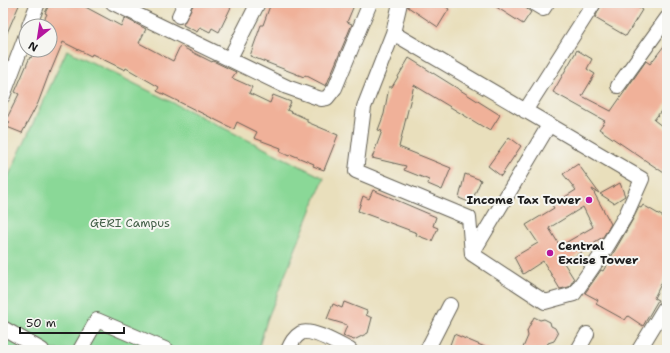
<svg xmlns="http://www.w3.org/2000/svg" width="670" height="353" font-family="'Shantell Sans',sans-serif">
	<rect width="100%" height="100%" fill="#f6f6f2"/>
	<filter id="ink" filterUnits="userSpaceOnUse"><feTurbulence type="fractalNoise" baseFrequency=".025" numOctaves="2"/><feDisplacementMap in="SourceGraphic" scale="8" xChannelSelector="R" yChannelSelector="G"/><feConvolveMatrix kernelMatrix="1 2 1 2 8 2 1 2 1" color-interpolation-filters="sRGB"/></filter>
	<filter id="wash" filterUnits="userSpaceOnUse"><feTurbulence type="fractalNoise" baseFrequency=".012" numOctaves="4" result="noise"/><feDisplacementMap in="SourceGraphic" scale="16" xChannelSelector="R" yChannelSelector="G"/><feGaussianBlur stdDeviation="0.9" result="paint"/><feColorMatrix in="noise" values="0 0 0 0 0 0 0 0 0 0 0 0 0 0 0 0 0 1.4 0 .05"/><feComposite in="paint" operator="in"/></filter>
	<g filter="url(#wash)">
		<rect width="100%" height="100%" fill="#e9dfbc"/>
		<!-- green -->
		<path fill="#8ad897" stroke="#537a5a" d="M67,50L324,178L267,320L258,350H3V188Z"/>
		<g id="blocks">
			<!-- building -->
			<path fill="#f0b199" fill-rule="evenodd" d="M3,3H20L3,42Z
				M50,3H78L121,26L125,18L146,29L139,43L173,61L180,46L212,62L213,61L236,72L232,78L252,87L249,93L270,103L273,95L291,102L287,110L307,119V122L338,135L324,170L313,166L314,164L290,154L289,156L280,152L281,148L254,138L257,132L237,122L234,129L157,91L159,87L126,68L125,70L92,54L91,56L63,42L50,73V71L38,103L22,133L7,127L10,122L6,120L19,94L15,92L30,57L31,58L34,50H50V26H41L47,14L45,13Z
				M194,3H233L219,32L212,28L210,32L200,27L197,32L183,25Z
				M271,3H355L347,22L352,24L326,86L305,75L304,77L250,56L261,25H263Z
				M408,3H440L449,9L438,27L408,7Z
				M490,3H519L531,12L523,24Z
				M602,3H631L642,10L626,36L595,18Z
				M667,42V103L654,120L667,130V175L599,129L605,121L553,92L577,50L592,59L587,69L595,74L582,96L611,111L646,61L650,64Z
				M409,58L500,115L490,131L414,85L399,147L451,168L442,190L428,184L429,180L404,170L406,166L372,158L382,131L378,130L384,114L389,87H392Z
				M509,137L521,146L501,176L488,166Z
				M578,164L599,193L592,189L611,224L603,237L586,247L587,249L564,263L574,279L569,287L560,289L543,261L523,274L514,257L538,243L526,225L554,208L552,205L576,190L563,174ZM583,207L593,227L560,246L549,228Z
				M465,174L481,180L471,203L459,198Z
				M620,183L625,196L614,203L600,194Z
				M373,190L436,217L433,226L438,228L432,241L416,235L417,233L358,211L363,196L369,199Z
				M643,205L667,219V272L654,298L658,300L643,326L628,316L625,320L596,304L598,300L585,293L601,270L603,271L633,219L639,207L641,208Z
				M344,302L367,311L366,315L372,318L368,333L354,340L343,336L347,325L327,319L333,304L342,308Z
				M534,317L540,320L544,319L550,322L551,326L555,328L558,334L554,341L548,343L545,350H522L528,336L527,331Z
				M454,334L492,350H448Z"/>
		</g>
	</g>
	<g filter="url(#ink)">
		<use href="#blocks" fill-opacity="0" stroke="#646054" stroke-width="1"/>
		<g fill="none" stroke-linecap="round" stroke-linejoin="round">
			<!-- minor casing -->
			<g stroke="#646054" stroke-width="16">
				<path id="minor" d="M113,3L287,87L321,99L327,98L335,88L370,3
					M533,3L543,9L547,3
					M179,16L185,3
					M29,26L38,3
					M393,33L642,179L626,215L606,248L574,294L545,302L472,254L469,218L356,171L364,107L393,33L400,3
					M230,58L258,3
					M618,86L667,18
					M3,96L26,35
					M525,111L594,3
					M472,254L549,125
					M3,328L42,350
					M80,350L97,320L167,350
					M288,350C291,343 294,337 301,333C311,328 340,345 350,350
					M427,350L450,305
					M578,350L587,334
					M639,350L667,304"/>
			</g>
			<!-- minor -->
			<use href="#minor" stroke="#fff" stroke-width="14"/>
		</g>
	</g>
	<!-- markers -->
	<g fill="#b5179e" stroke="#f6f6f2" stroke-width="1.5">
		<circle cx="589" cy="200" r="4"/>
		<circle cx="550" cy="253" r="4"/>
	</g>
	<g text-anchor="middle" stroke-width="4" stroke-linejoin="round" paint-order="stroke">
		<!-- poi labels -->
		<g font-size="12" font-weight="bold" fill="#1c1c1c" stroke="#f6f6f2" text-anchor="end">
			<text x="581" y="204">Income Tax Tower</text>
			<text x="558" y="250" text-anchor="start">Central<tspan x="558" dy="14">Excise Tower</tspan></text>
		</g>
		<!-- park labels -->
		<g font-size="12" fill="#425e47" stroke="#f6f6f2">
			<text x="130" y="227">GERI Campus</text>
		</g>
	</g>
	<!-- margin -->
	<rect width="670" height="353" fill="none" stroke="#f6f6f2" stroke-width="16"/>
	<!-- north arrow -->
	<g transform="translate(38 38) rotate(210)"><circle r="19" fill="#f6f6f2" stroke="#9f9f9c"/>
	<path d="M0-3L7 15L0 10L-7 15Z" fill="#b5179e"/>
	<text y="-6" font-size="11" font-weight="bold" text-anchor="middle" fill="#1c1c1c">N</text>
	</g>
	<!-- scale -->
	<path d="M20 327v6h104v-6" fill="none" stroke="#1c1c1c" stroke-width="2"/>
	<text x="26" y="327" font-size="12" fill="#1c1c1c" stroke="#f6f6f2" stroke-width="3" paint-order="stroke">50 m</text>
</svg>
